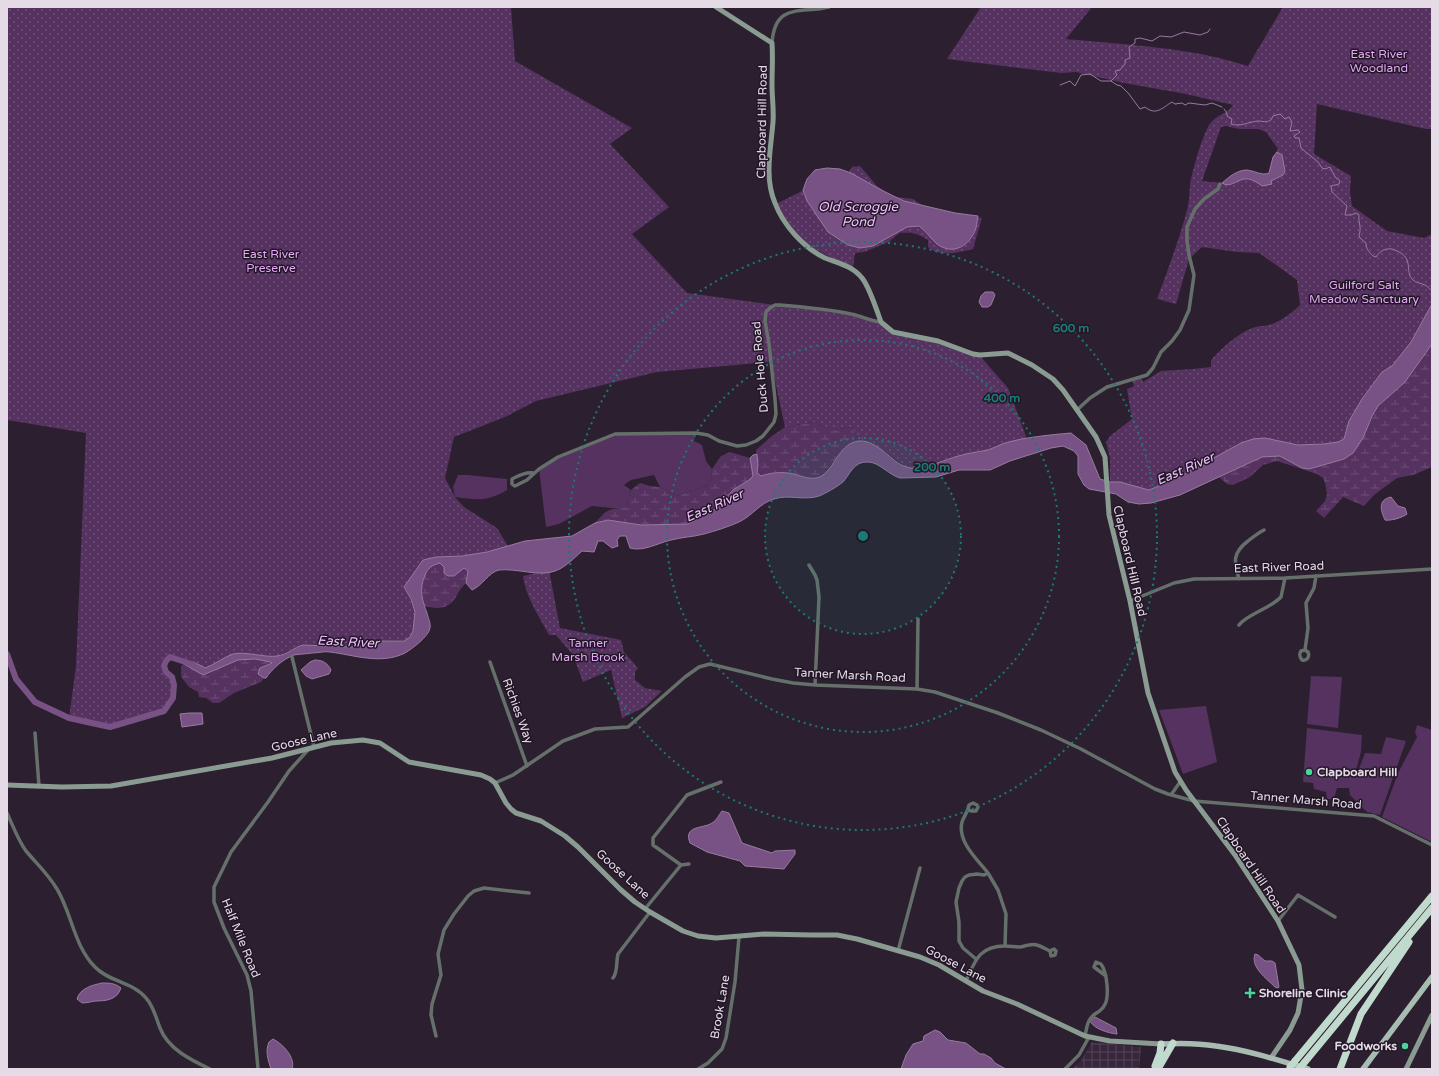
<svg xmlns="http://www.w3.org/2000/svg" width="1439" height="1076" font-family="'Varela Round',sans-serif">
	<defs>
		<pattern id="industrial-grid" width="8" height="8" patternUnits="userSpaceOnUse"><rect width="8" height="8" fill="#37263c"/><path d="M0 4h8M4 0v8" fill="none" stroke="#544558"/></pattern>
		<pattern id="wetland-marsh" width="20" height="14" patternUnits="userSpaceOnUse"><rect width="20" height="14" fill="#55325f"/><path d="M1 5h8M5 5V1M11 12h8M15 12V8" fill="none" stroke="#6d4f76"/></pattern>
		<pattern id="park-dots" width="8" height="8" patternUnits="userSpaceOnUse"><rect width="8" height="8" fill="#55325f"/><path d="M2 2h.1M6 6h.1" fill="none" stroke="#6d4f76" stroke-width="1.8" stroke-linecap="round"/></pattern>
	</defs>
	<rect width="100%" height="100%" fill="#2c1f2f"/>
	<!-- industrial -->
	<path fill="url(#industrial-grid)" d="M1092,1042L1141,1047L1139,1069H1072L1080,1062Z"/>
	<!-- grass -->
	<path fill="#55325f" d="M696,433L694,441L702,445L706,461L712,469L711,480L706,486L676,496L660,487L654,475L631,480L624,485L631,490L626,507L621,509L592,506L559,524L546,527L539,469L547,463L615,434Z
		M458,475H468L507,479V490C487,502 477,500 455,497L453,487Z
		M1311,676L1342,677L1338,728L1307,724Z
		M1206,706L1217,762L1183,774L1159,710Z
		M1417,725L1432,730V842L1382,817L1398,773L1417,737L1415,732Z
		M1307,728L1362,735L1361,752L1356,770L1358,771L1365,753L1381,754L1386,737L1406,741L1380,815L1367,812L1350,795L1349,788H1337L1334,799H1327L1326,792L1314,789L1313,783L1303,782Z"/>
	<!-- wetland -->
	<path fill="url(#wetland-marsh)" d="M1432,344V467L1413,475L1397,478L1374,495L1364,506L1343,497L1324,518L1316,511L1325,501L1327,494L1325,483L1323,478L1317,474L1277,461L1263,465L1250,477L1233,485L1227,484L1219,477L1262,457L1280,456L1302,468L1309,469L1344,459L1363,438L1372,416L1378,406L1405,382Z
		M813,422L832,430L852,427L859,441L847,445L823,475L814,479L789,473L768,474L761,476L757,474L758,465L756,450L772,436L785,427Z
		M730,452L750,458L753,476L749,480L733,490L720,505L686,524L641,525L608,520L595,523C600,518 605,510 613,509C618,508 621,509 626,507L631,490L640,483L650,486L660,487L676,496L706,486L711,480L712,469L721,456Z
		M440,563L454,576L463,568L468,571L466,583C461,588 459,591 456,597C448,610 437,609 424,606C421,588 418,568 440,563Z
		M255,659L272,662L260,668L258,674L264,678L261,682L234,693L219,703H213L206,698L199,697L198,692L189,687L182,678L181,674V666L184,664L203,675L238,660Z"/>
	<!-- park -->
	<path fill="url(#park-dots)" fill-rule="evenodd" d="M7,7H511L515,61L632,128L610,144L669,207L632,234L687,293L775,305L821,309L881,322L893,332L938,341L980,356L1008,388L1027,439L1006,443L988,450L959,455L926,466L914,469L907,468L872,443L859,441L852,427L832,430L813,422L785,427L771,362L657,372L536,401L505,417L454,437L445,478L455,497L464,507L497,528L508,546L487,552L462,556L436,557L404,587C413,602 423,627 406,640L375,641L353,647L303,645C297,646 279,655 275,660L257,657L227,662L205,671L193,667L188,662L170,657L166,661L164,666L166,672L172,677L174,685L173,698L164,711L110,727L69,718L76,666L86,433L7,420Z
		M981,7H1092L1066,39C1126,45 1190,47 1248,66L1283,7H1432V129H1426L1317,104L1314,154L1351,176L1350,191L1352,206L1387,231L1424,238L1432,234V304L1411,342L1392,366L1382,372L1362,399L1349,421L1344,439L1338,442L1324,444L1298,445L1289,443H1241L1177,478L1149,490L1120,482H1110V458L1106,442L1110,436L1132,419L1127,389L1134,386L1132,379L1141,377L1143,382L1161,371L1193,369L1211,367V360C1223,347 1235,336 1250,329C1256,326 1263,326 1269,325C1280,322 1292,313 1300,305L1297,280L1259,253L1237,252L1202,247L1189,259L1176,304L1157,299C1168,269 1180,238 1188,206C1190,197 1189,188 1191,179C1195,162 1200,144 1207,129C1214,114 1227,115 1233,105L1186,94L1124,83L1076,72L1061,73L947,59ZM1226,126L1239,129H1258L1266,132L1278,149L1273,157L1269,173C1261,176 1255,171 1247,170C1238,170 1229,177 1222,183L1202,181L1221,127Z
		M860,166L877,186L895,197L913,199L925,207L951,215L982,218L973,249C959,252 940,258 928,247V240C917,233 912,232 899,233L889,242L864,252L855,253L853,269C818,251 794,242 776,204L832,176L848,173L852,167Z
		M549,570L560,628L621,640L624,652L638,668L635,672V680L645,688L662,691L645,707L622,718L611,670L583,682L573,655L556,635H549C539,616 526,598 523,576Z"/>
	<!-- water -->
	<path fill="#785284" stroke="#987ba1" d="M1277,152L1282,155L1285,171L1283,175L1271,181L1272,184L1262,186C1257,182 1250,178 1244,179C1235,181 1230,188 1222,183C1229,177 1237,170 1247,170C1255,171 1262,176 1269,173L1273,157Z
		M827,168L840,169L851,173L883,191L904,201L955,213L978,216C977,220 977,224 976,228C970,246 953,256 937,244C931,239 926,231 919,226L907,227L873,246L860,248L848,245L828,232L807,201L803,190L807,179L815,170Z
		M985,292H993L995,295L991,305L988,307H982L979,302L981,296Z
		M1432,304V344L1405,382L1378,406L1372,416L1363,438L1353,453L1344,459L1309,469L1302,468L1280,456L1262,457L1180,495L1151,503L1139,504L1128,502L1116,494L1089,489L1084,485L1078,474V456L1074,451L1063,446L1051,448L1010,461L990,470H959L936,477L900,478C889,475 879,462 868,462C854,461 850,474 843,482C838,486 825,494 819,496C804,501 789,494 774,499C760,503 752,516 739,522C728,527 715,531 704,534C693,537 682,537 671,540C658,543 643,552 630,548L626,536H620L617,540L618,546L612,548L603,541H598L594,552L582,551C574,558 566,567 555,571C540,577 516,568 499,570C489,572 482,586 472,590L466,583L468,571L464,568L454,576H448L444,573V567L440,563C432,565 428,568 425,575C419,588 422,601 427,613C428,618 431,623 430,628C429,636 412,649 405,653C381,665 354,655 330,652C324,651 318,653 312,653C306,654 299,654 294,655C283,659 272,669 266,678H264L258,674L260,668L272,663L271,662L255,659L238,660L203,675L184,664L194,662L205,668C214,665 224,657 233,654C245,651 266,658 277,656C287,655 294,647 303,645L352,647L375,641H404L410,637L413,631L415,612L411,599L404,587L423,560L436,557L462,556L487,552L525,541L572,536L595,523L608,520L641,525L688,524L715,509L720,505L733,490L749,480L753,476L750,458L753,455L757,454L758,465L757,473L761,476C770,473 778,472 788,473C799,474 812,483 823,475C836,465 840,443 859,441C882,440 894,470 915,468C930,467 944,460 958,456C968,453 978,452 988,450C994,448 999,445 1005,443C1026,437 1049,435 1071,433L1086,445L1100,479L1110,482H1120L1149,490L1177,478L1241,443L1253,439L1265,438L1298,445L1324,444L1338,442L1344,439L1349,421L1362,399L1382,372L1392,366L1411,342Z
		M1391,497L1398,506L1405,508L1407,514C1402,518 1390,521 1385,520C1381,511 1377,500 1391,497Z
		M315,660C322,660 328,663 331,670L329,674L312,679L306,676L301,670L310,662Z
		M189,713H202L203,724L182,727L180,714Z
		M722,811L729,813L742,843L772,853L775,851L795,850V854L784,869L745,866L740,861L707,852L690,843C683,825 703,829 712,823C716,821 719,815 722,811Z
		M1255,954L1258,955L1265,961H1272L1275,963L1279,987L1278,988L1275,987C1267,979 1250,967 1255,954Z
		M102,983C109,983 115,983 121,988C117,1000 106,1001 95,1001C90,1002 86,1003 82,1003L77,999C80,988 93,985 102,983Z
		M1095,1017L1116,1028L1117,1034C1108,1033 1094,1029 1090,1021Z
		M935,1030L940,1032L948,1040L966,1043L980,1054H984L991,1058L995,1063L1006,1069H901L906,1055L913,1044L923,1041L924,1036Z
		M273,1039C283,1044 296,1058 292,1069H271C268,1060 265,1051 269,1042Z"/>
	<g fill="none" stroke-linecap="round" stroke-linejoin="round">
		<!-- stream -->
		<path stroke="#987ba1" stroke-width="1" d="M1111,81L1117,75L1115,71L1120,70L1125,64V60L1130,58L1129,47L1135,43V39L1140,38L1152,41L1160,36L1171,37L1184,32L1200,35L1208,32L1210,29
			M1060,85L1070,81L1075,86L1081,75L1090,74L1101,81H1111L1117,85L1121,86L1129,94L1140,109L1145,107C1156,116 1162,108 1172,102L1175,104L1182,103L1185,105L1189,103L1205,105L1212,103L1222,107
			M1224,109L1227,113V116L1232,119L1231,124C1241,127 1248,122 1258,121C1263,121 1266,123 1271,120L1273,116L1280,114L1285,119L1289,117L1292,122L1290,131L1298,130L1300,132L1294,136L1295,138H1299L1301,148L1318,162L1322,168L1325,169L1330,167L1335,177L1340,181L1339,184L1331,186L1332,192L1347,206L1345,215H1351L1356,213L1359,215C1358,223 1362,227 1359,235L1360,238L1366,243C1366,249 1369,252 1373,256L1376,257C1380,251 1385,248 1392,249C1417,257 1403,271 1413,280C1416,283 1421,283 1425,285C1427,286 1430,289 1432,291"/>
		<!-- river -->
		<path stroke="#785284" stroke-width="6" d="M7,654L16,679L35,702L69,718L110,727L164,711L173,698L174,685L172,677L166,672L164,666L166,661L170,657L194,665"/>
		<!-- street -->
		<path stroke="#65706a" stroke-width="3.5" d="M772,43C775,2 801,14 829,7
			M1077,410L1090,398L1107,387L1147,375L1153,368L1161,352L1172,341L1180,330L1189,310L1194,275L1189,255L1187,241V227L1195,209L1204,199L1218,189L1220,184
			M534,473C526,472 520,475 512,479V484L515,486L527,480L539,469L558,457L615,434L696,433L708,435L719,441L737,446L746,445L756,441L763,436L774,422L776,414L775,399L769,344L765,321L766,312L770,308L775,305H780C804,307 828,309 851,314C862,316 870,321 881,322
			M809,565L815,575L817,580L819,597L815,685
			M1239,579C1234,562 1232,553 1248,541C1253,537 1258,533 1264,530
			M1130,601L1174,583L1194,579L1285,578L1432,569
			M1239,625C1246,615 1271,608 1281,597L1285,578
			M1305,650L1308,652C1310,657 1307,661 1302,660C1299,656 1299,654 1301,651L1305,650L1308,628L1306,603L1314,588L1316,576
			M292,657L314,747
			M490,662L527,766
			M917,689L918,619
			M35,733L39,786
			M495,783L513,775L563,741L595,729L628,727L685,677L699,667L710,664L772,679L793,683L815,685L917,689L935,692L998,713L1041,730L1081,749L1155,789L1168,794L1194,801L1374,816L1432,845
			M1171,795L1180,782
			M969,810L971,811H976L978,807L977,805L973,803L969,805C968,812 964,816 962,822C957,842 978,860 988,873
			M7,813C13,826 18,840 26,851C37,864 48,874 57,889C72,914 74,946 95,967C109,982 133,982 146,998C154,1007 156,1018 160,1028C168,1049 191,1060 210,1069
			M681,865L689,864
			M645,909L681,865L653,845V838L687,795L721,782
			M1278,921L1298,895L1335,917
			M898,951L920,868
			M976,959L963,948L959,941V922L956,902L959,888L962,881L965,877L969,875L977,874L984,875L988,873L998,890L1006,914L1005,946
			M613,978C618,972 616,961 618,954L650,912
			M966,981C975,961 979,946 1005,946C1010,946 1015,947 1020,947C1023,947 1026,945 1029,945C1038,943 1043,948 1050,951L1051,956L1055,955L1056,951L1054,949L1050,951
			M436,1036L431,1015L432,1004L441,975L438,954L444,930L454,914L468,896L474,891L484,888L529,893
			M1085,1036C1087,1027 1087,1020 1095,1014C1098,1012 1102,1010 1104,1006C1110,998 1107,972 1101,964L1096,962L1094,967L1106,976
			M258,1069L251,991L247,975L224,928L214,902V887L231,852L268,802L289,771L308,750
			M698,1069L708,1063L722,1049L726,1038L735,982L739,937
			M1065,1069L1079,1055L1089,1037"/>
		<!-- secondary -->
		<path stroke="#8a9b92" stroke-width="5" d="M716,7L772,43C773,57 772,71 772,85C772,98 774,109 773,122C771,148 764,177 775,203C783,225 804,248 825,258C838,263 853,266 862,278C869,286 877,311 881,322L893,332L938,341L973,354L980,355L1008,353L1032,365L1053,379L1063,390L1096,437L1105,457L1109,515L1130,601L1148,693L1175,772L1186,790L1235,855L1278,921L1299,965L1302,990L1298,1013L1290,1030L1271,1058
			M7,785L62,787L111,786L272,758L331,743L363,740L380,743L409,762L481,775L490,779L495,783L506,803L511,809L516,813L541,821L565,836L578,847L621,890L635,902L650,912L683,931L698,936L716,938L764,934L812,935H837L857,939L920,957L939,965L983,991L1017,1004L1085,1036L1110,1041L1161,1044
			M1406,1069L1432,1015"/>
		<!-- primary -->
		<path stroke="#a7bdb1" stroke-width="5.5" d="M1161,1044C1179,1043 1198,1043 1216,1046C1247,1050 1278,1060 1308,1069
			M1363,1069L1432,977"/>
		<!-- highway -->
		<path stroke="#c0dbcd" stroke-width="7" d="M1295,1061L1432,896
			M1304,1063L1432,908
			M1155,1066L1160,1053L1161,1044
			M1158,1069L1173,1043
			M1340,1069L1361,1014L1409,942"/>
		<!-- highway-bridge -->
		<path stroke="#c0dbcd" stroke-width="7" d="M1290,1067L1295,1061
			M1299,1069L1304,1063"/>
	</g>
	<!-- distance rings -->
	<circle cx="863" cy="536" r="98" fill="#1a7b74" fill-opacity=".12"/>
	<g fill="none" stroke="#1a7b74" stroke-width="2" stroke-dasharray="2 4">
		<circle cx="863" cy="536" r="98"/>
		<circle cx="863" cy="536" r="196"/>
		<circle cx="863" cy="536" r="294"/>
	</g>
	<!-- markers -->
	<g fill="#4cd39a" stroke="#221626" stroke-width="1.5">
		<circle cx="1309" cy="772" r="4"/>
		<path d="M1248 987h4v4h4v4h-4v4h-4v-4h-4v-4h4z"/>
		<circle cx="1405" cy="1046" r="4"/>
	</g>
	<g text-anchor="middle" stroke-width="3" stroke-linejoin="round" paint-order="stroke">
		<!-- park labels -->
		<g font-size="12" fill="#e3a9f5" stroke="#221626">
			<text x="1379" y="58">East River<tspan x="1379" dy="14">Woodland</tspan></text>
			<text x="271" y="258">East River<tspan x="271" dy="14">Preserve</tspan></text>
			<text x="1364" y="289">Guilford Salt<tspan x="1364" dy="14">Meadow Sanctuary</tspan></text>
			<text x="588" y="647">Tanner<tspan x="588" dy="14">Marsh Brook</tspan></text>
		</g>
		<!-- street labels -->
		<g font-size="12" fill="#e4dbe6" stroke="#221626">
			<text transform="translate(762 122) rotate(-89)" y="4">Clapboard Hill Road</text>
			<text transform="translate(760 367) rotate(-95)" y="4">Duck Hole Road</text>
			<text transform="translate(1130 561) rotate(77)" y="4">Clapboard Hill Road</text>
			<text transform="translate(1279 567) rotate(-2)" y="4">East River Road</text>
			<text transform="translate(850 675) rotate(3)" y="4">Tanner Marsh Road</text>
			<text transform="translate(518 711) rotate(70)" y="4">Richies Way</text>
			<text transform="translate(304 740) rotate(-13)" y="4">Goose Lane</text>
			<text transform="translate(1306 800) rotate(5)" y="4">Tanner Marsh Road</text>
			<text transform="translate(1251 865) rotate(56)" y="4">Clapboard Hill Road</text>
			<text transform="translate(623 874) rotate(42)" y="4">Goose Lane</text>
			<text transform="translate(241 938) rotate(68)" y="4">Half Mile Road</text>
			<text transform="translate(956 964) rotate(28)" y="4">Goose Lane</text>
			<text transform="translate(720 1007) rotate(-80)" y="4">Brook Lane</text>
		</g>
		<!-- poi labels -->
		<g font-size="12" font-weight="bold" fill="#e4dbe6" stroke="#221626" text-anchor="start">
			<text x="1317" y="776">Clapboard Hill</text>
			<text x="1259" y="997">Shoreline Clinic</text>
			<text x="1397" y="1050" text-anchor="end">Foodworks</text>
		</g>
		<!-- water labels -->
		<g font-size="13" font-style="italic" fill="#f0c1fe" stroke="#221626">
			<text x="858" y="211">Old Scroggie<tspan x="858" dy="15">Pond</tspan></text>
			<text transform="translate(1185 468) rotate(-24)" y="5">East River</text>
			<text transform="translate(714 505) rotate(-24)" y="5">East River</text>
			<text transform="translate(348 641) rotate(3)" y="5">East River</text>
		</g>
	</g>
	<circle cx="863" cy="536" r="6" fill="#1a7b74" stroke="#221626" stroke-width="2"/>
	<g font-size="12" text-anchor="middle" font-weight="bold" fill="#1a7b74" stroke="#221626" stroke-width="3" stroke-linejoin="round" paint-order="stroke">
		<text x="1071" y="332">600 m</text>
		<text x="1002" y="402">400 m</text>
		<text x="932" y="471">200 m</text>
	</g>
	<!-- border -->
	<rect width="1439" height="1076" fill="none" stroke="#e4dbe6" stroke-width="16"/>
</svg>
